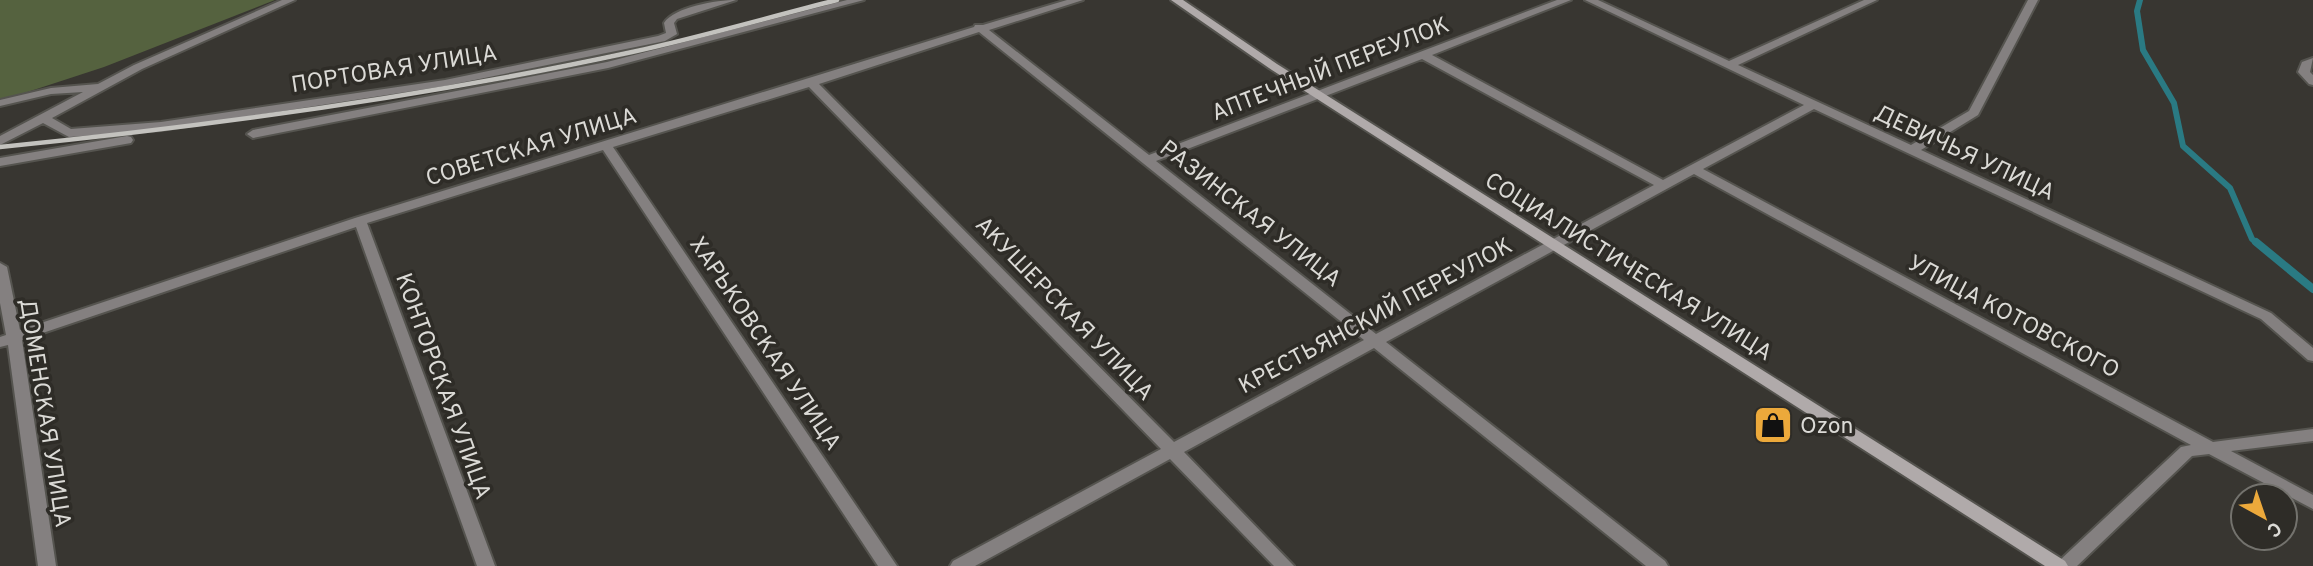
<svg xmlns="http://www.w3.org/2000/svg" width="2313" height="566" font-family="Overpass,sans-serif">
	<rect width="100%" height="100%" fill="#383631"/>
	<!-- green -->
	<path fill="#55623f" d="M0,0H275L104,67L0,101Z"/>
	<g fill="none" stroke-linecap="round" stroke-linejoin="round">
		<!-- stream-far1 -->
		<path stroke="#2a7a83" stroke-width="6" d="M2140,0L2137,11L2143,50L2174,103L2183,146L2230,188L2252,239L2258,244"/>
		<!-- stream -->
		<path stroke="#2a7a83" stroke-width="8" d="M2256,242L2313,289"/>
		<!-- street casing -->
		<g stroke="#55544f" stroke-width="4">
			<path id="street" d="M282,0H295L142,69L52,118L71,129L161,122L445,80L658,36L666,33L664,23C674,7 717,0 736,0L677,19L674,23L677,34L665,41L445,86L161,130L69,137L43,123L0,145V136L83,92L51,94L0,106V100L51,88L98,84L134,65Z
				M847,0H864L608,68L253,138L247,134L253,130L607,62Z
				M1067,0H1083L989,30L1149,155L1557,0H1571L1432,55L1663,180L1804,105L1585,0H1598L1729,61L1864,0H1877L1738,65L1911,145L1969,111L2028,0H2038L1978,115L1921,150L2271,313L2313,348V361L2308,360L2261,319L1814,109L1703,169L2213,442L2313,429V441L2231,451L2313,495V509L2209,454L2192,456L2077,566H2056L2059,561L2181,447L2191,445L1694,174L1386,342L1665,561L1668,566H1646L1374,348L1184,452L1294,566H1274L1170,459L975,566H950L953,561L1161,449L809,87L613,147L897,566H878L603,150L367,223L495,566H477L356,227L22,340L56,566H38L8,345L0,347V337L6,335L0,303V263L7,267L20,330L355,218L974,27L975,25H983ZM979,32L1364,340L1174,442L819,84ZM1422,59L1654,185L1376,334L1156,161Z
				M2313,58L2310,72L2313,75V85L2309,84L2298,72L2302,62Z
				M127,136L131,137L133,140L131,143L0,166V158Z"/>
		</g>
		<!-- secondary casing -->
		<g stroke="#55544f" stroke-width="4">
			<path id="secondary" d="M1171,0H1183L1277,64L2065,561L2068,566H2045L1269,68Z"/>
		</g>
		<!-- street -->
		<use href="#street" fill="#848080" fill-rule="evenodd"/>
		<!-- secondary -->
		<use href="#secondary" fill="#b0aaaa" fill-rule="evenodd"/>
		<!-- rail -->
		<path stroke="#c3c2be" stroke-width="4.5" d="M0,147C212,126 424,97 632,52C701,37 769,17 837,0"/>
	</g>
	<!-- icons -->
	<defs>
		<g id="shop-square" transform="scale(2.0125)"><rect x="-9" y="-9" width="18" height="18" rx="4" fill="#eca93b" stroke="#2e2c27"/><path d="M-5-2.5h2.3a2.7 3.5 0 0 1 5.4 0H5L5.5 6h-11ZM-1.5-2.5h3a1.5 2.3 0 0 0-3 0Z" fill="#111"/></g>
	</defs>
	<g fill-rule="evenodd">
		<use href="#shop-square" x="1773" y="425"/>
	</g>
	<g text-anchor="middle" stroke-width="7" stroke-linejoin="round" paint-order="stroke">
		<!-- street labels -->
		<g font-size="23" fill="#dbdad6" stroke="#2e2c27">
			<text transform="translate(394 68) rotate(-9)" y="8">ПОРТОВАЯ УЛИЦА</text>
			<text transform="translate(1330 68) rotate(-21)" y="8">АПТЕЧНЫЙ ПЕРЕУЛОК</text>
			<text transform="translate(531 146) rotate(-17)" y="8">СОВЕТСКАЯ УЛИЦА</text>
			<text transform="translate(1965 152) rotate(25)" y="8">ДЕВИЧЬЯ УЛИЦА</text>
			<text transform="translate(1251 213) rotate(38)" y="8">РАЗИНСКАЯ УЛИЦА</text>
			<text transform="translate(1629 266) rotate(32)" y="8">СОЦИАЛИСТИЧЕСКАЯ УЛИЦА</text>
			<text transform="translate(1065 308) rotate(46)" y="8">АКУШЕРСКАЯ УЛИЦА</text>
			<text transform="translate(1375 315) rotate(-28)" y="8">КРЕСТЬЯНСКИЙ ПЕРЕУЛОК</text>
			<text transform="translate(2014 316) rotate(28)" y="8">УЛИЦА КОТОВСКОГО</text>
			<text transform="translate(766 343) rotate(56)" y="8">ХАРЬКОВСКАЯ УЛИЦА</text>
			<text transform="translate(444 386) rotate(70)" y="8">КОНТОРСКАЯ УЛИЦА</text>
			<text transform="translate(46 413) rotate(81)" y="8">ДОМЕНСКАЯ УЛИЦА</text>
		</g>
		<!-- poi labels -->
		<g font-size="23" fill="#dbdad6" stroke="#2e2c27" text-anchor="start">
			<text x="1800" y="433">Ozon</text>
		</g>
	</g>
	<!-- north arrow -->
	<g transform="translate(2264 517) rotate(140)"><circle r="33" fill="#2e2c27" stroke="#73726d" stroke-width="2"/>
	<path d="M0-5L12 26L0 18L-12 26Z" fill="#eca93b"/>
	<text y="-10" font-size="19" font-weight="bold" text-anchor="middle" fill="#dbdad6">С</text>
	</g>
</svg>
